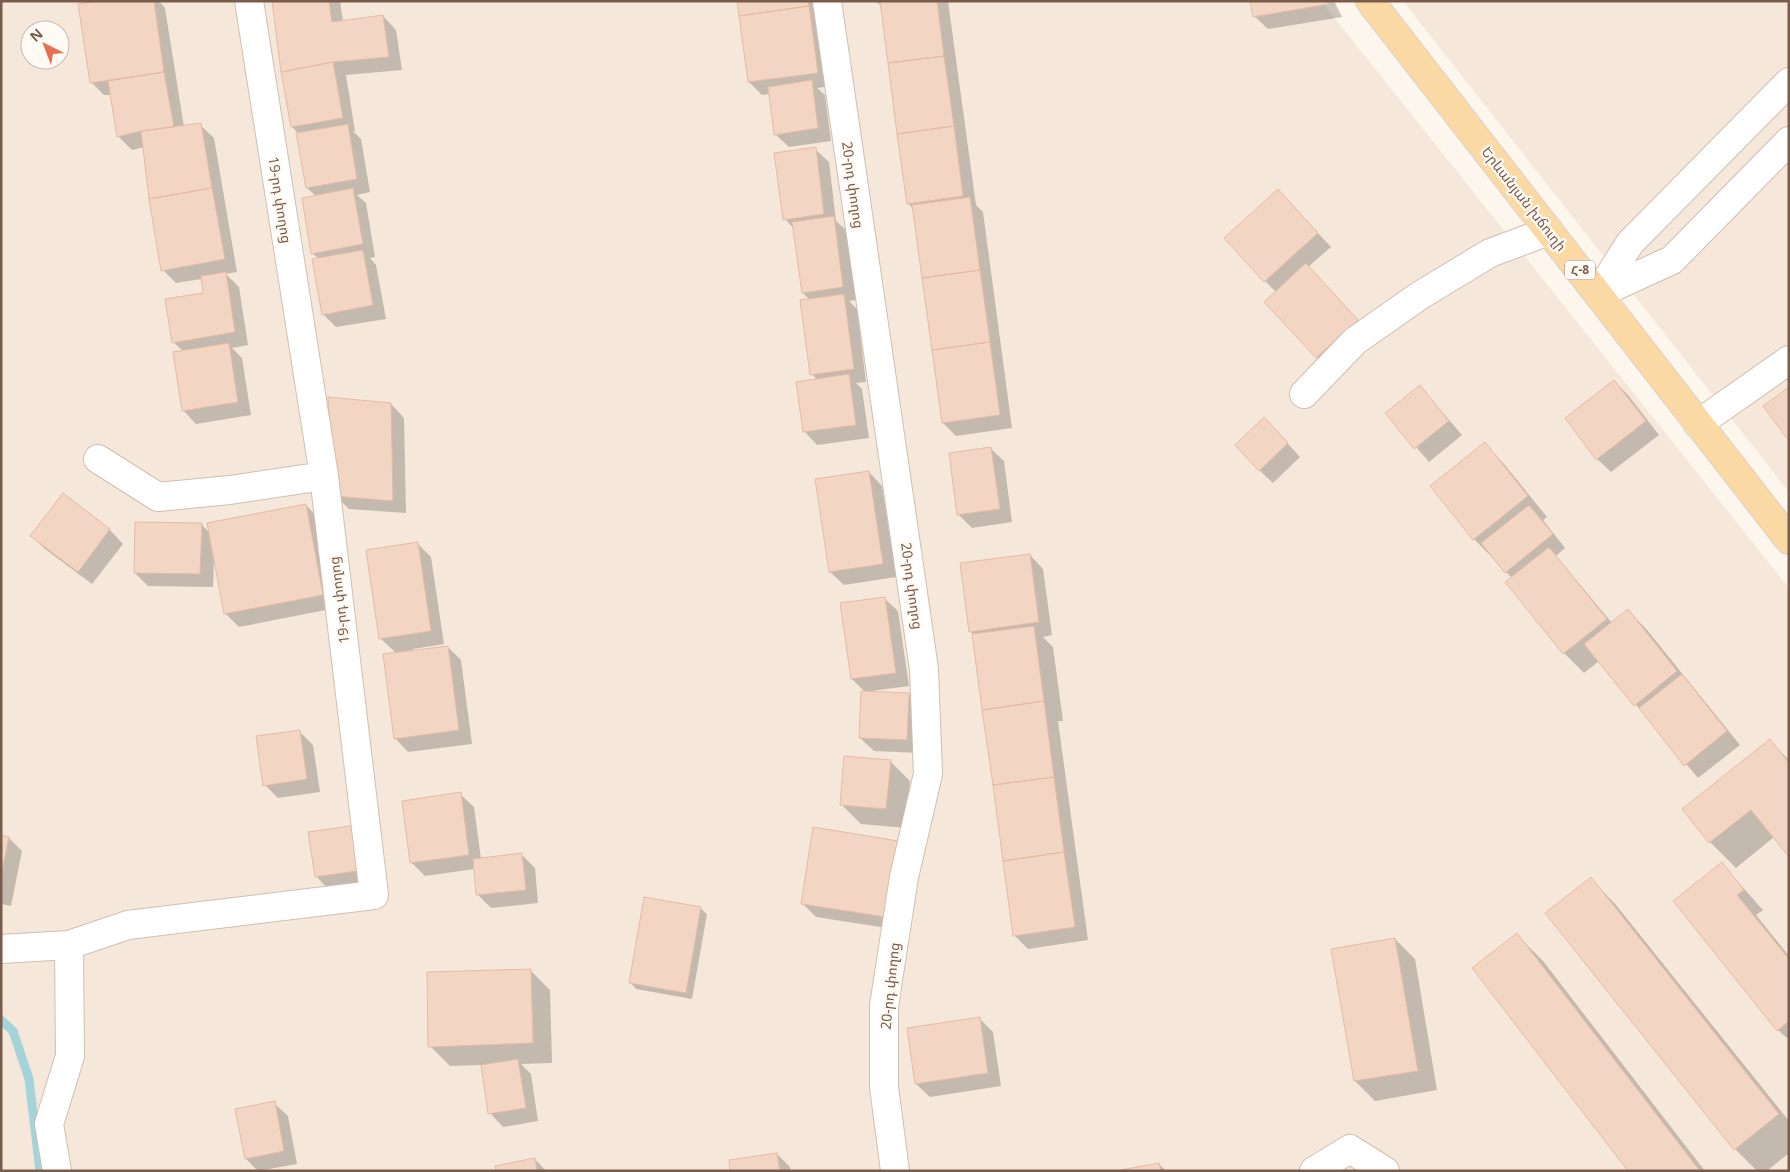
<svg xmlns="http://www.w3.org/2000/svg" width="1790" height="1172" font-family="'Noto Sans','Noto Sans Armenian',sans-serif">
	<rect width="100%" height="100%" fill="#fdf6ec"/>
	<!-- residential -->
	<path fill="#f5e8da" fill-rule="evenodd" d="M1,1H1321L1789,588V1171H1ZM30,30H60V60H30Z
		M1403,1H1789V492Z"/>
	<!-- shadow -->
	<path fill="#0003" d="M107,1H159L165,8L184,127L200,125L214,138L237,272L226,274L239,287L248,345L232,348L242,358L251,415L196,424L183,410V351L173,342L205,294L202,279L176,283L163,270L144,147L132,150L119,137L112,95H104L91,82Z
		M273,1H340L343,21L383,16L396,30L402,70L346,75L355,131H353L361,139L370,192L357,195L366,203L375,257L370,258L376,265L386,319L336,327L323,314L319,259L312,253L316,196L307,188L299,134L292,127Z
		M738,1H819L831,86L817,88L825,95L831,141L789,147L775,134L770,94L762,95L749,82Z
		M876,1H948L976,205L983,212L1012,428L956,436L943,423L914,210L908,203L881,6Z
		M1251,1H1334L1342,17L1268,29L1254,16Z
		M815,149L829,162L836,221L847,231L856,300L849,301L857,309L866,382L856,383L862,389L869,438L817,445L804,431L817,380L812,374L810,300L803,293L794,229L785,219Z
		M1278,190L1331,247L1308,267L1370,334L1330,371L1266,302L1276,292L1265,281Z
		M1614,381L1628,395L1659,435L1611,472L1597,459Z
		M1420,386L1462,435L1429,462L1387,413Z
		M391,404L404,418L406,513L349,509L335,495Z
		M1277,432L1300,457L1273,483L1259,470Z
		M1485,444L1504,464L1547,517L1543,520L1565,548L1556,556L1612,623L1628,610L1647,630L1740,745L1698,778L1599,661L1584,673L1564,653L1507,582L1512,578L1474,539Z
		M990,448L1004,461L1012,522L972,528L958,514Z
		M869,472L882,486L896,577L844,585L830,572Z
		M63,495L110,530L123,544L92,584L45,549L32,536Z
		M306,505L319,519L336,608L239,627L226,614L214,559L213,587L148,586L135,573L201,524L210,533Z
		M418,544L431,557L444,644L413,649V651L448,647L461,660L472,744L408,752L395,738L396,653L380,638Z
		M1030,555L1043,569L1052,635L1043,637L1053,647L1063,721H1058L1088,940L1028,949L1014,935L974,635L970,631Z
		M884,598L898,611L909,686L871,691L909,695L922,708L920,753L874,751L860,738L866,693L852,679Z
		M299,731L313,745L320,792L278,798L265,785Z
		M1770,741L1789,760V855L1774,837L1736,868L1710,842Z
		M890,761L910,781L906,828L861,824L841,804Z
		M460,794L474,807L481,859L522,855L535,868L538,903L491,908L478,895L475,869L425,876L411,862Z
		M310,833L377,883L329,890L316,876Z
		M1,836L9,838L22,851L11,906L1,904Z
		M898,842L911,855L900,930L816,917L802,903Z
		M1722,864L1763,910L1756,915L1789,956V1040L1778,1030Z
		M1591,879L1616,905L1789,1121V1153L1767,1171H1757L1735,1149L1547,913Z
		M700,908L707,914L692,999L636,989L630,982Z
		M1517,935L1543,961L1705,1171H1630Z
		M1395,939L1415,959L1437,1090L1375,1101L1355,1081L1333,950Z
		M530,970L550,990L552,1063L521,1064L531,1074L538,1121L503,1127L490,1113L482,1065L450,1066L430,1046Z
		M979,1018L993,1032L1001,1086L930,1097L916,1084Z
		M274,1103L288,1116L297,1164L258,1171L246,1159Z
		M777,1154L790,1167L791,1171H731Z
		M535,1159L546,1171H497Z
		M1159,1164L1166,1171H1122Z"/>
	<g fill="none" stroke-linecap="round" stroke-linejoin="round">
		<!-- stream -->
		<path stroke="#a5d3da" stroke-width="9" d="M1,1020L13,1031L29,1079L40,1171"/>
	</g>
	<!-- building -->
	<path fill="#f3d5c3" stroke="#e6bba3" d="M99,1H154L164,72L90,83L78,4Z
		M272,1H329L332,22L383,15L389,57L333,62L281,72Z
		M737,1H808L809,6L739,16Z
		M880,1H937L944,56L888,63Z
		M1250,1H1328L1329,4L1253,17Z
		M809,6L818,73L748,82L739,16Z
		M944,56L954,126L897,134L888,63Z
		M333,62L343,118L291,127L281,72Z
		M164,72L174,127L141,131L117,137L108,81Z
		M812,80L818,128L774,135L768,87Z
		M201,123L212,188L149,199L141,131Z
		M348,124L357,179L306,188L296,133Z
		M954,126L963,196L907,204L897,134Z
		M816,147L824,214L783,220L774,153Z
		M212,188L225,259L161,271L149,199Z
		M353,188L363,244L311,254L302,198Z
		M1278,189L1318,233L1264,282L1224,238Z
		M970,197L980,270L922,278L912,205Z
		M834,216L843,287L802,293L792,222Z
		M363,250L373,305L322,315L312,259Z
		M1306,263L1358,320L1316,358L1264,302Z
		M980,270L990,342L932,350L922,278Z
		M226,272L235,332L172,343L165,299L203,293L201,276Z
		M844,294L854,369L810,375L800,300Z
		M990,342L1000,415L942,423L932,350Z
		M229,343L238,402L182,411L173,352Z
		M849,374L856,425L803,432L796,382Z
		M1614,380L1646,421L1596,460L1565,418Z
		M1420,385L1449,421L1414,449L1385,413Z
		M1789,387V441L1763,406Z
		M328,397L391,403L393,501L334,496Z
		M1264,417L1288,443L1259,471L1235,445Z
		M1485,442L1528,496L1473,540L1430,486Z
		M991,447L1000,509L957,515L949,453Z
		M869,471L883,564L829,572L815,479Z
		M63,493L110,529L78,572L30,536Z
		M306,504L323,595L224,614L207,523Z
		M1529,505L1553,534L1505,573L1481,543Z
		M135,522L202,523L200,574L134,573Z
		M418,542L431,631L379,639L366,550Z
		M1549,547L1607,619L1563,654L1505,582Z
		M1030,554L1039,622L969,632L960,563Z
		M885,597L896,673L851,679L840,603Z
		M1628,609L1677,671L1634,706L1584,644Z
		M1034,626L1044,701L982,710L972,634Z
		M448,646L459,730L394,739L383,654Z
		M1682,674L1727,731L1684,766L1639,708Z
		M861,691L909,693L907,740L859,738Z
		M1044,701L1054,777L993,785L982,710Z
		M300,730L307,779L263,786L256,736Z
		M1770,739L1789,763V857L1751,810L1709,843L1682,809Z
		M844,756L891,760L886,809L840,805Z
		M1054,777L1064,852L1003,861L993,785Z
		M461,792L469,855L410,863L402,801Z
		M357,825L364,870L315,877L308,832Z
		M813,827L898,841L886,917L801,904Z
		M1,835L9,837L1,876Z
		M1064,852L1075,927L1013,936L1003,861Z
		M522,853L526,890L476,895L473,859Z
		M1722,862L1744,890L1737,895L1789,959V1021L1777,1031L1673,901Z
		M1591,877L1779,1114L1734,1150L1545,913Z
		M644,897L701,907L686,993L629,983Z
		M1517,933L1700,1171H1628L1472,968Z
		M1395,938L1418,1071L1354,1081L1331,949Z
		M531,969L533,1043L428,1047L427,972Z
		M980,1017L988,1073L915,1084L907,1028Z
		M518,1059L526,1108L488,1114L481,1065Z
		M275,1101L284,1151L245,1159L235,1109Z
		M777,1153L780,1171H730L729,1160Z
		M535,1158L537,1171H496L495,1166Z
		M1159,1163L1161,1171H1115Z"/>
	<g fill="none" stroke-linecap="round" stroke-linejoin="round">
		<!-- minor casing -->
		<g stroke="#d1beb0" stroke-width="30">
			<path id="minor" d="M827,1L924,669L928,774L904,877L884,1006V1087L895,1171
				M1598,294L1630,243L1789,82
				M1598,294L1672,260L1789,141
				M1304,394L1355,341L1419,296L1490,253L1549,231
				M1698,424L1789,360
				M98,459L158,497L230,490L324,476
				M69,945L128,925L374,895L324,476L249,1
				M1,949L69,945L70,1056L49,1124L57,1171
				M1314,1171L1350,1149L1385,1171"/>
		</g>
		<!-- major casing -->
		<g stroke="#dad1cd" stroke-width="30">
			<path id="major" d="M1370,1L1789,540"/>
		</g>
		<!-- minor -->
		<use href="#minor" stroke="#fff" stroke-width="28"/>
		<!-- major -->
		<use href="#major" stroke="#fbd9a5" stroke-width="28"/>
	</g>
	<g text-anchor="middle" stroke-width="4.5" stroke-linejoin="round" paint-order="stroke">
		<!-- shield labels -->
		<rect fill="#fffaf3" stroke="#a28b7f" stroke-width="1" x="1565" y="260.5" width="30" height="19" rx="4"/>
		<g font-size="12" font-weight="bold" fill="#7a5c4d">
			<text x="1580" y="274">Հ-8</text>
		</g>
		<!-- street labels -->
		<g font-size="14" fill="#7a5c4d" stroke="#fffaf3">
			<text transform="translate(853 185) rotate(82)" y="5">20-րդ փողոց</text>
			<text transform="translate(1524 199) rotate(52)" y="5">Երևանյան խճուղի</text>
			<text transform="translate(280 200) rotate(81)" y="5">19-րդ փողոց</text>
			<text transform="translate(912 586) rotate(82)" y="5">20-րդ փողոց</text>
			<text transform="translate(339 600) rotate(-97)" y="5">19-րդ փողոց</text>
			<text transform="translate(890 986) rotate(-84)" y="5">20-րդ փողոց</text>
		</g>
	</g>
	<!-- border -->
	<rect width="1790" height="1172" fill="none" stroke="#7a5c4d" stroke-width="5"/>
	<!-- north arrow -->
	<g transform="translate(45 45) rotate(318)"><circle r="24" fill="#fffaf3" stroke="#cabbb1"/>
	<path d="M0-4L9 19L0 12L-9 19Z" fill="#e76f51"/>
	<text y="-8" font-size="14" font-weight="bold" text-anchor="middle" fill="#7a5c4d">N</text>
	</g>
</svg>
